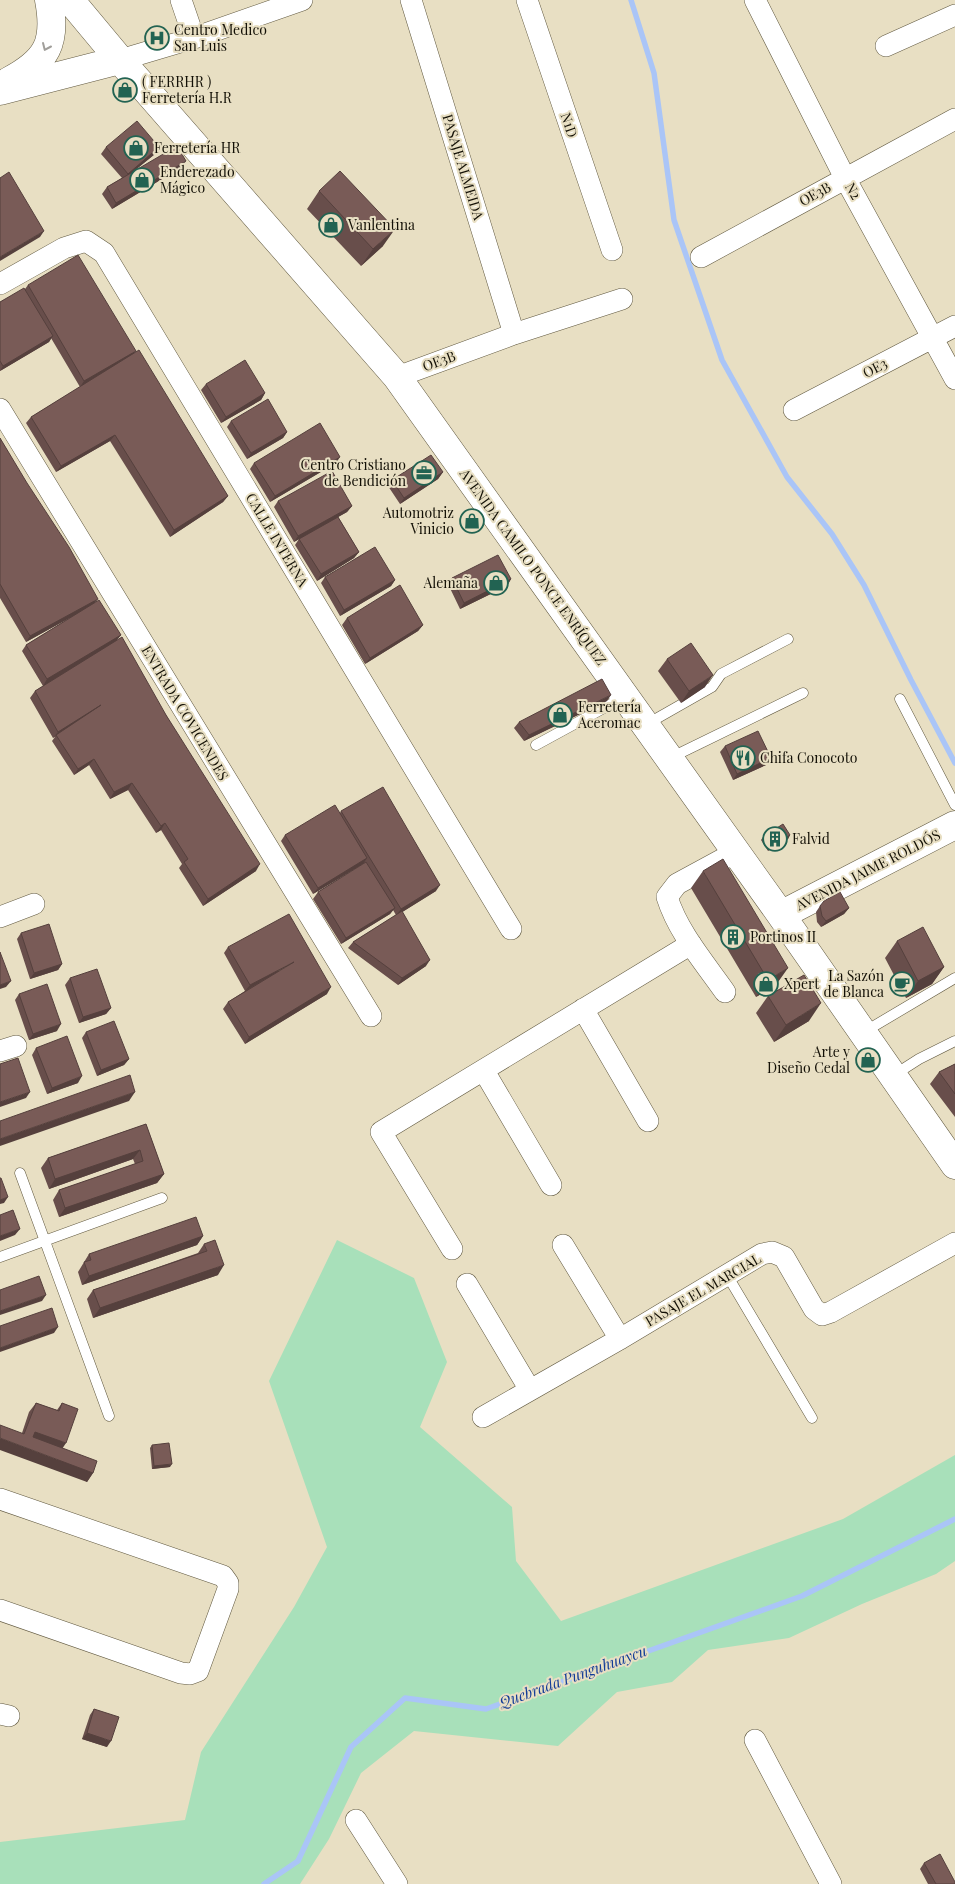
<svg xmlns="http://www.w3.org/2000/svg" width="955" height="1884" font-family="'Playfair Display',serif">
	<rect width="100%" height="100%" fill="#e8dfc3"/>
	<!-- green -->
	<path fill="#a8e0ba" d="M337,1240L414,1278L447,1362L420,1427L512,1507L516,1561L561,1621L843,1519L955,1455V1561L936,1574L862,1604L789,1638L708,1650L672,1682L617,1692L558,1746L414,1731L361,1773L329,1839L300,1884H0V1842L185,1820L201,1752L294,1607L327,1547L269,1381Z"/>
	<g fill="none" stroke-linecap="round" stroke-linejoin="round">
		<!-- stream -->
		<path stroke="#aac5f7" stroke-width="5.5" d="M631,0L654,73L674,220L722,360L787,477L832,534L864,585L911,680L955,763
			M264,1884L298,1861L351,1747L405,1698L486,1709L802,1596L955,1519"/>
		<!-- lane casing -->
		<g stroke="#615940" stroke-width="11">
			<path id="lane" d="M900,699L955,805
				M647,724L712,687L721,674L788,639
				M536,745L624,697
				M670,758L803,693
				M864,1032L955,978
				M894,1075L919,1059L955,1041
				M20,1173L109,1416
				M0,1257L162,1198
				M727,1275L812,1418"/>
		</g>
		<!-- street casing -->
		<g stroke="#615940" stroke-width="22">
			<path id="street" d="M181,0L194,38
				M411,0L514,334
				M527,0L612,250
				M755,0L845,178L955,379
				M886,46L955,15
				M120,60L194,38L302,0
				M701,257L955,119
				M0,284L64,248L86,241L104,253L511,929
				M397,377L514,334L622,299
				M0,409L371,1016
				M794,410L955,326
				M0,917L34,904
				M725,992C704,962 678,932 667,897L677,884L736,852
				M583,1009L648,1121
				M0,1051L16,1046
				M484,1071L551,1185
				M563,1245L620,1339
				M452,1249L381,1132L691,944
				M467,1284L530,1390
				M483,1417L620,1339L762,1254L772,1252L784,1257L814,1309L822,1315L831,1312L955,1243
				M0,1499L223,1576L228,1583V1589L198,1671L190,1674L181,1673L0,1610
				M0,1714L9,1716
				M755,1740L831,1884
				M356,1820L397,1884"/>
		</g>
		<!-- secondary casing -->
		<g stroke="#615940" stroke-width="29">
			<path id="secondary" d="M70,0L120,60L397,377L781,915L955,1165
				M9,81C47,61 57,43 49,0
				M0,91L120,60
				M781,915L955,825"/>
		</g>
		<!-- lane -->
		<use href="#lane" stroke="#fff" stroke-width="10"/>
		<!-- street -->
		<use href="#street" stroke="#fff" stroke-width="21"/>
		<!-- secondary -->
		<use href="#secondary" stroke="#fff" stroke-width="28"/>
	</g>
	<!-- wall -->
	<path fill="#684e4b" d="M106,147H159L155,154L134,171L182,167L112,209L102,194L107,187L122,178L101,154Z
		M319,191L383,246L361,266L307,209Z
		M28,285L134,354L228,496L223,502L170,537L110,441L56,472L26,423L31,417L80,387L51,338L49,342L0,371V302L25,289Z
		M206,384L265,393L261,400L221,423L201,390Z
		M231,421L287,432L283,438L247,459L227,427Z
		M0,438L95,603L121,635L116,641L166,715L256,871L203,906L179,868L182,864L161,830L156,833L128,790L110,799L89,765L74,775L52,741L55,737L53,738L30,698L35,691L116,641L43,686L22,651L26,645L75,615L26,642L0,598Z
		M254,463H336L270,502L250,469Z
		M443,472L438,479L400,504L388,486L392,480Z
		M278,501L352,506L347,512L338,517L359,552L354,558L317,581L295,545L299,539L294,542L274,507Z
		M325,577L395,580L391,586L340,616L321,583Z
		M452,578L511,579L507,586L460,609L448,584Z
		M347,618L423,625L418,631L365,664L342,625Z
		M667,659L705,687L681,703L658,671Z
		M607,701L524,741L514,728L519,722Z
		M725,746L766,765L733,780L720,752Z
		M341,811L436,891L402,912L426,966L398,985L348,948L353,942L396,915L393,910L390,914L341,944L313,899L318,892L364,864V863L363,864L313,894L281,841L285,835L340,813Z
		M790,835L788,839L768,851L761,840L763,837Z
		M703,871L776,985L756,997L691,888Z
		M820,906L849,908L844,914L821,927L817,922L816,912Z
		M21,933L62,964L58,970L30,979L17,939Z
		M897,941L944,967L932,984L906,998L885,958Z
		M228,947L327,994L245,1044L223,1009L228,1002L245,991L224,953Z
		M70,978L111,1008L106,1014L79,1023L65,985Z
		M19,994L57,1031L29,1040L15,1000Z
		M768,996L809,1021L774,1042L756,1013Z
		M86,1032L129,1059L124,1065L97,1076L82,1038Z
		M36,1048L78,1083L47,1094L32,1055Z
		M955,1064V1117L930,1084L939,1072Z
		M146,1124L164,1174L157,1183L59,1217L53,1200L59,1190L135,1164L133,1159L49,1189L41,1168L48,1158Z
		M203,1236L197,1245L82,1285L78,1272L89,1254Z
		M204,1244L218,1275L93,1318L87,1299L93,1290L198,1253Z
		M36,1403L57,1410L62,1403V1448L93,1473L87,1482L22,1433L29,1412Z
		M152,1445L170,1467L152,1469L150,1448Z
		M94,1709L107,1747L82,1739L90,1715Z
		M924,1863L955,1884H928L920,1869Z"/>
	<!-- shaded-wall -->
	<path fill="#55403d" d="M159,147L155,154L123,180L128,174Z
		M186,161L182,167L112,209L116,203Z
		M395,229L383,246L361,266L373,249Z
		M44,231L40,237L0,261V257Z
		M53,336L49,342L0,371L3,366Z
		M136,351L131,357L80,387L84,381Z
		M265,393L261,400L221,423L226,417Z
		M287,432L283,438L247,459L251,453Z
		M115,435L110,441L56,472L61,466Z
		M340,457L336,463L270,502L275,496Z
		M443,472L438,479L400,504L404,498Z
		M228,496L223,502L170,537L174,530Z
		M352,506L347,512L294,542L298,536Z
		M359,552L354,558L317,581L321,574Z
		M511,579L507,586L460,609L464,603Z
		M395,580L391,586L340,616L344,610Z
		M98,599L93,605L26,642L30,636Z
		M423,625L418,631L365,664L370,658Z
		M121,635L116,641L43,686L47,679Z
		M713,675L705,687L681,703L689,691Z
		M611,695L607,701L524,741L529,735Z
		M101,705L56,735L53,738L58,732Z
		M771,758L766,765L733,780L737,774Z
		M94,759L89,765L74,775L78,769Z
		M132,783L128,790L110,799L114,792Z
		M165,823L161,830L156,833L161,826Z
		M790,835L788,839L768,851L771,848Z
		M367,858L363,864L313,894L318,888Z
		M260,864L256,871L203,906L208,899Z
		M440,885L436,891L396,916L401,909Z
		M395,908L390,914L341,944L346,938Z
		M849,908L844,914L821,927L826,921Z
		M430,960L426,966L398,985L402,978Z
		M294,962L245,991L250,985Z
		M62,964L58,970L30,979L34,973Z
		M944,967L932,984L906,998L918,981Z
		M788,968L776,985L756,997L768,980Z
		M11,981L6,987L0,989V985Z
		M331,987L327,994L245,1044L249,1037Z
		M821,1003L809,1021L774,1042L786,1025Z
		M111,1008L106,1014L79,1023L83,1017Z
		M61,1024L57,1031L29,1040L33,1034Z
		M129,1059L124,1065L97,1076L101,1070Z
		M82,1076L78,1083L47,1094L52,1088Z
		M30,1092L26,1098L0,1107V1102Z
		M135,1092L129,1101L0,1146V1139Z
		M140,1150L133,1159L49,1189L55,1179Z
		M164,1174L157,1183L59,1217L65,1208Z
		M8,1197L4,1203L0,1204V1200Z
		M20,1229L15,1235L0,1241V1236Z
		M203,1236L197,1245L82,1285L89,1276Z
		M224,1265L218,1275L93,1318L100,1308Z
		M46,1295L42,1301L0,1315V1311Z
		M58,1327L54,1333L0,1352V1348Z
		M35,1432L66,1443L60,1452L29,1441Z
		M0,1438L93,1473L87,1482L0,1450Z
		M172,1464L170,1467L152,1469L154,1466Z
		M87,1733L111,1741L107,1747L82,1739Z"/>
	<!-- building -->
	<path fill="#795b57" stroke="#55403d" d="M137,121L159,147L128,174L106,147Z
		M177,146L186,161L116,203L107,187Z
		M340,171L395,229L373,249L319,191Z
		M9,172L44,231L0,257V178Z
		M78,255L136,351L84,381L28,285Z
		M24,288L53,336L3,366L0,361V302Z
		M139,350L228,496L174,530L115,435L61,466L31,417Z
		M245,360L265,393L226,417L206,384Z
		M268,399L287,432L251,453L231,421Z
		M320,423L340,457L275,496L254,463Z
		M0,438L27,483L69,547L98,599L30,636L0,584Z
		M431,455L443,472L404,498L392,480Z
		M332,471L352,506L298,536L278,501Z
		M338,517L359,552L321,574L299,539Z
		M375,547L395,580L344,610L325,577Z
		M498,555L511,579L464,603L452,578Z
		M400,585L423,625L370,658L347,618Z
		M99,600L121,635L47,679L26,645Z
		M122,637L166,715L260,864L208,899L184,862L188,859L165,823L161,826L132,783L114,792L94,759L78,769L56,735L101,705L58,732L35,691Z
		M691,643L713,675L689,691L667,659Z
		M602,679L611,695L529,735L519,722Z
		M758,731L771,758L737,774L725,746Z
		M383,787L440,885L401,909L341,811Z
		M335,805L367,858L318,888L285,835Z
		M783,824L790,835L771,848L763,837Z
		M723,859L788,968L768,980L703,871Z
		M366,862L395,908L346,938L318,892Z
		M840,892L849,908L826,921L822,916L820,906L824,901Z
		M402,911L430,960L402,978L353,942Z
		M289,914L331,987L249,1037L228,1002L294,962L250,985L228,947Z
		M49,924L62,964L34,973L21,933Z
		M923,927L944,967L918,981L897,941Z
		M0,952L11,981L0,985Z
		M97,969L111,1008L83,1017L70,978Z
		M804,975L821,1003L786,1025L768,996Z
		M47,984L61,1024L33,1034L19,994Z
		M114,1021L129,1059L101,1070L86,1032Z
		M67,1036L82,1076L52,1088L36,1048Z
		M18,1058L30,1092L0,1102V1064Z
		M955,1064V1094L939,1072Z
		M130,1075L135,1092L0,1139V1121Z
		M146,1124L164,1174L65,1208L59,1190L143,1161L140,1150L55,1179L48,1158Z
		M0,1178H1L8,1197L0,1200Z
		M13,1210L20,1229L0,1236V1215Z
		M196,1217L203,1236L89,1276L84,1262L91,1260L89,1254Z
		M215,1240L224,1265L100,1308L93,1290L207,1251L204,1244Z
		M39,1276L46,1295L0,1311V1290Z
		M52,1308L58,1327L0,1348V1326Z
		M36,1403L59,1411L62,1403L78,1409L66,1443L35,1432L33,1437L97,1461L93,1473L0,1438V1425L24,1434Z
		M169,1443L172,1464L154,1466L152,1445Z
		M94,1709L119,1717L111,1741L87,1733Z
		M940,1854L955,1882V1884H936L924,1863Z"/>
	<!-- one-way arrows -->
	<defs><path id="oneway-chevron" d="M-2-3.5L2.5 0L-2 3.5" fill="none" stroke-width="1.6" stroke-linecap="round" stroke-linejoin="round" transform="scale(1.25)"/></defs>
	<use stroke="#a19f9b" href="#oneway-chevron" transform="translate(46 47) rotate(114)"/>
	<!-- icons -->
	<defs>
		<g id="hospital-ring" transform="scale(1.25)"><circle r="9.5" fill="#e8dfc3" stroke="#226352" stroke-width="1.5"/><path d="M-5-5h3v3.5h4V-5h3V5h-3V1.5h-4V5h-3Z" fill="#226352"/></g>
		<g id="shop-ring" transform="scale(1.25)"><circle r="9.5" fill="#e8dfc3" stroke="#226352" stroke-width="1.5"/><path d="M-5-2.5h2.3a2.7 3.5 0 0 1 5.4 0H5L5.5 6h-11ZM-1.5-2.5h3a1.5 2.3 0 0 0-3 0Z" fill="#226352"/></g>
		<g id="office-ring" transform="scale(1.25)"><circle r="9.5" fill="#e8dfc3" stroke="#226352" stroke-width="1.5"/><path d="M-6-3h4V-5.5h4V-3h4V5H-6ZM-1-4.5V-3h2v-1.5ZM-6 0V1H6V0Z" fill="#226352"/></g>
		<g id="restaurant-ring" transform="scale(1.25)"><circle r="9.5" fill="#e8dfc3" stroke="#226352" stroke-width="1.5"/><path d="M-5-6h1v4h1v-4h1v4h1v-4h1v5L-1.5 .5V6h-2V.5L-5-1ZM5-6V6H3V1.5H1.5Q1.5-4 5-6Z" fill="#226352"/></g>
		<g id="building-ring" transform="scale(1.25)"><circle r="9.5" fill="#e8dfc3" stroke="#226352" stroke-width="1.5"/><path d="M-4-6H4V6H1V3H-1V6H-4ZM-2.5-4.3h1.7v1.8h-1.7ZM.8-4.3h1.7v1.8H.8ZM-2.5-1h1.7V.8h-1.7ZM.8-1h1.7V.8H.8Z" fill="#226352"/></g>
		<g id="cafe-ring" transform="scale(1.25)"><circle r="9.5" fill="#e8dfc3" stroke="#226352" stroke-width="1.5"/><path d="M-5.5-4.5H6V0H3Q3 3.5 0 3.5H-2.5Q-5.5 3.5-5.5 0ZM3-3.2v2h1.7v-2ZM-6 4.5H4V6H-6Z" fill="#226352"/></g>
	</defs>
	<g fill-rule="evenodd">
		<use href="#hospital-ring" x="157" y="38"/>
		<use href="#shop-ring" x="125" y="90"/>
		<use href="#shop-ring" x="136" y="148"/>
		<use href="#shop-ring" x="142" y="180"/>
		<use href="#shop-ring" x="331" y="225"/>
		<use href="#office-ring" x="424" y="473"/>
		<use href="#shop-ring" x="472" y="521"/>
		<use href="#shop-ring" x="496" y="583"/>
		<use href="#shop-ring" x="560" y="715"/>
		<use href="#restaurant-ring" x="743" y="758"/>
		<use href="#building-ring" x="775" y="839"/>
		<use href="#building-ring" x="733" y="937"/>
		<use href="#shop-ring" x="766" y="984"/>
		<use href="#cafe-ring" x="902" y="984"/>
		<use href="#shop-ring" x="868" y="1060"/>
	</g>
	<g text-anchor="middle" stroke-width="4" stroke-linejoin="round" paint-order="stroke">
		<!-- poi labels -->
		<g font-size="14" fill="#131006" stroke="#e8dfc3" text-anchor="start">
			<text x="174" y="35">Centro Medico<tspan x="174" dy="16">San Luis</tspan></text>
			<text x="142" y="87">( FERRHR )<tspan x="142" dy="16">Ferretería H.R</tspan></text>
			<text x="154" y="153">Ferretería HR</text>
			<text x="160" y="177">Enderezado<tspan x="160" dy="16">Mágico</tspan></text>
			<text x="348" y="230">Vanlentina</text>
			<text x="406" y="470" text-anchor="end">Centro Cristiano<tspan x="406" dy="16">de Bendición</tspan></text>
			<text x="454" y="518" text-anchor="end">Automotriz<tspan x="454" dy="16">Vinicio</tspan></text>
			<text x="478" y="588" text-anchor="end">Alemaña</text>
			<text x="578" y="712">Ferretería<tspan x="578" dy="16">Aceromac</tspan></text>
			<text x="760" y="763">Chifa Conocoto</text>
			<text x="792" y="844">Falvid</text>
			<text x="750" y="942">Portinos II</text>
			<text x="884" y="981" text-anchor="end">La Sazón<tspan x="884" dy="16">de Blanca</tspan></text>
			<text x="784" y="989">Xpert</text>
			<text x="850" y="1057" text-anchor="end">Arte y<tspan x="850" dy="16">Diseño Cedal</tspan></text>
		</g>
		<!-- street labels -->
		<g font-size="14" fill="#131006" stroke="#e8dfc3">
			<text transform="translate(569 125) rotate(71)" y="5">N1D</text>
			<text transform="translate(463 167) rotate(73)" y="5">PASAJE ALMEIDA</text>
			<text transform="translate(853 191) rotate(61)" y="5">N2</text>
			<text transform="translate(815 194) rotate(-29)" y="5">OE3B</text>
			<text transform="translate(439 361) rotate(-20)" y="5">OE3B</text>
			<text transform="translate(875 368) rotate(-27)" y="5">OE3</text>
			<text transform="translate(277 540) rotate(59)" y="5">CALLE INTERNA</text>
			<text transform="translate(533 567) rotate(54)" y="5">AVENIDA CAMILO PONCE ENRÍQUEZ</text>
			<text transform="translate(185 713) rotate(59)" y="5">ENTRADA COVICENDES</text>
			<text transform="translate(868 870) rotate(-27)" y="5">AVENIDA JAIME ROLDÓS</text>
			<text transform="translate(703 1290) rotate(-30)" y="5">PASAJE EL MARCIAL</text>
		</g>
		<!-- water labels -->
		<g font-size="15" font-style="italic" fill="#123c97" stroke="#e8dfc3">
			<text transform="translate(573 1677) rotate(-20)" y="5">Quebrada Punguhuaycu</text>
		</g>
	</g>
</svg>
